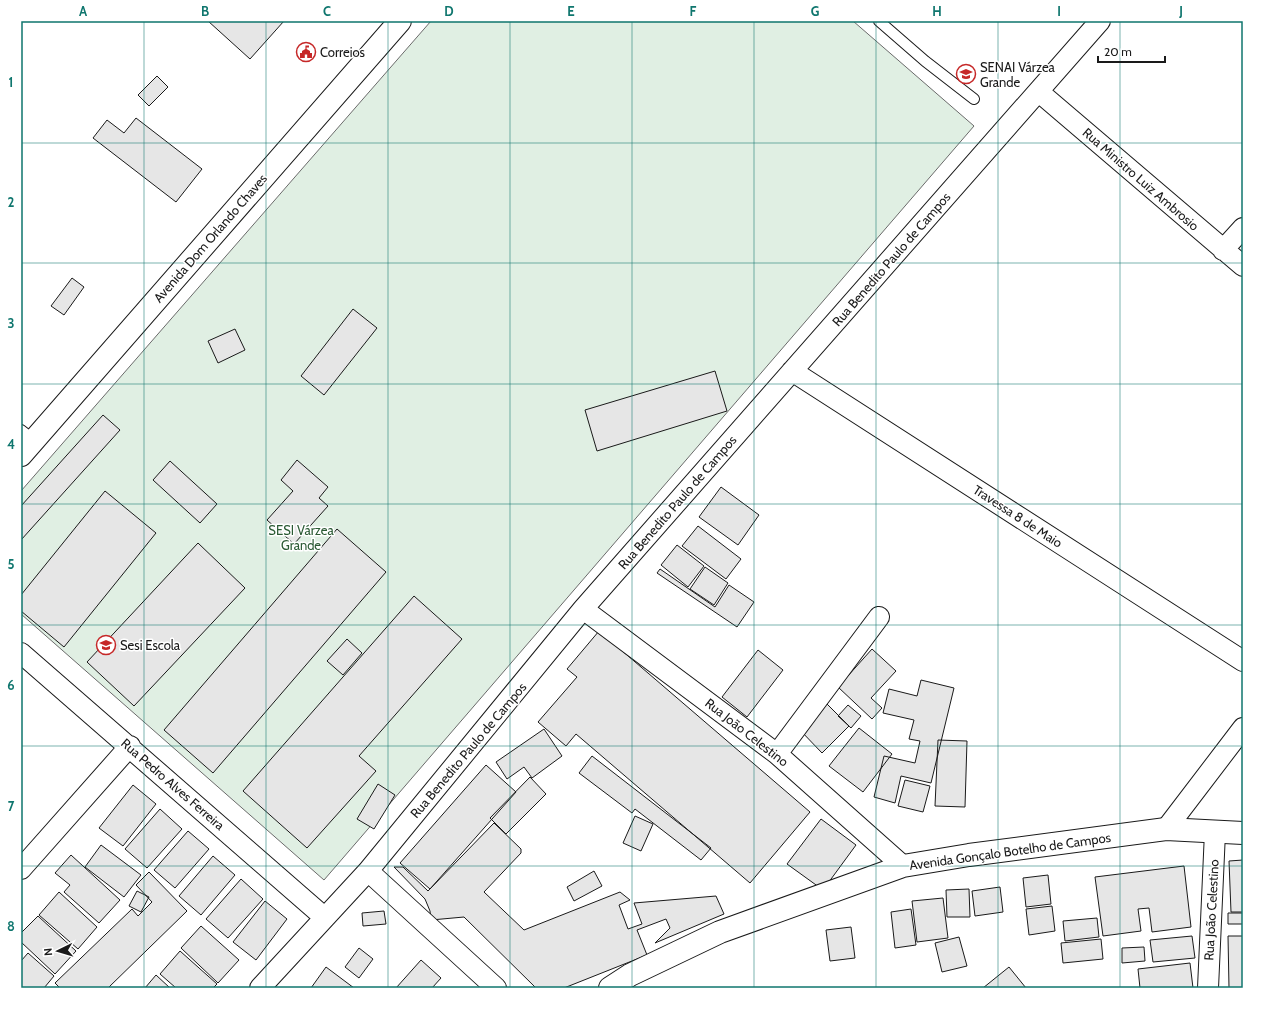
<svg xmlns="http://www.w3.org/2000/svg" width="1264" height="1009" font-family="Cabin,sans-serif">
	<rect width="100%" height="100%" fill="#fff"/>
	<!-- green -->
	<path fill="#e0efe3" stroke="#6a6a6a" d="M431,21H853L974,126L324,880L21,614V491Z"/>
	<!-- building -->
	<path fill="#e6e6e6" stroke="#1a1a1a" d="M208,21H284L250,59Z
		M157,76L168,87L149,106L138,95Z
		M136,118L202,169L176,202L93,138L107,120L124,133Z
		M72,278L84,287L64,315L51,306Z
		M353,309L377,328L324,395L301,376Z
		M235,329L245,350L218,363L208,341Z
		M715,371L727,411L597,451L585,410Z
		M103,415L120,430L21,540V506Z
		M297,460L328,487L319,498L328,506L294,544L267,520L293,491L281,480Z
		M170,461L217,504L200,523L153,480Z
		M721,487L759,515L738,545L699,517Z
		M105,491L156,533L64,647L21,611V595Z
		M698,526L741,559L726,579L682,546Z
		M337,529L386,572L213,773L164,730Z
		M198,543L245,588L134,706L87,662Z
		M677,545L704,566L688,587L661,565Z
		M705,567L728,583L714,605L690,589Z
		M660,569L715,607L729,585L754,602L737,627L657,573Z
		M414,596L462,639L359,756L376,771L307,848L243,791Z
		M599,631L810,812L750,883L576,734L566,746L538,722L577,677L567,669Z
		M347,639L362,653L343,675L327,661Z
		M872,649L896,671L871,698L882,708L872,719L838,687Z
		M758,650L783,670L747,717L722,697Z
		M921,680L954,688L931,783L901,776L895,803L874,797L884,756L915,763L920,741L909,739L914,720L883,713L889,689L917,696Z
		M825,702L849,726L822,753L799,729Z
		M848,705L861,716L851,728L838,716Z
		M859,728L892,754L863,792L829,766Z
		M544,729L562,756L532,778L524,767L507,779L496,762Z
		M938,740L967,741L965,807L935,806Z
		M592,756L711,848L701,860L635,809L632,813L579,773Z
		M486,765L516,792L430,889L400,863Z
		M530,777L546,794L506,834L490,818Z
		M905,780L930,786L923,812L898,806Z
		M378,784L395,795L374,829L357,819Z
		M133,785L156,804L123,846L99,828Z
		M160,809L182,829L147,868L125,849Z
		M635,816L653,824L641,851L623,843Z
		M821,819L856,845L823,890L787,864Z
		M494,823L521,849V853L484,892L524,930L620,892L630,900L619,905L628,929L642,924L634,903L716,896L724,914L655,943L670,928L666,919L637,930L647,955L564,988H536L464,917L431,920L430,911L425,899L394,867H403L428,891Z
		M188,831L209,849L175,888L154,870Z
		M101,845L141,875L124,897L85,867Z
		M71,855L120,900L99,923L64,892L70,885L55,873Z
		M213,856L235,875L201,915L179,896Z
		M1243,860V912H1231L1229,861Z
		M1184,866L1191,927L1152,932L1149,908L1138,909L1141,931L1103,936L1095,877Z
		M594,871L602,886L574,901L567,887Z
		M149,872L187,911L108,988H60L55,983L132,909L138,916L152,902L136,885Z
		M1048,875L1051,904L1026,907L1023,878Z
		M241,879L263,899L228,938L206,919Z
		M1000,887L1003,912L975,916L972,891Z
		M969,889L970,917H947L946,890Z
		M137,891L149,897L141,912L129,906Z
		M59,892L97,927L78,949L39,915Z
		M943,898L948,938L917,942L912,901Z
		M265,901L287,919L256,960L233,942Z
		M1052,906L1055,931L1029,935L1026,909Z
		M911,909L916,945L895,948L891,912Z
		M384,911L386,924L363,926L362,913Z
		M1228,913H1243V924H1228Z
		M38,916L76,951L55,974L21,942V933Z
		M1097,918L1099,937L1065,941L1063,921Z
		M201,926L239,960L218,983L181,948Z
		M851,927L855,958L830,961L826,930Z
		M1192,936L1195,958L1153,962L1150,940Z
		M1228,936H1243V988H1229Z
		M959,937L967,966L942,972L935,943Z
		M1101,939L1103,959L1063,963L1061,943Z
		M1144,947L1145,961L1122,963V948Z
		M359,948L373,959L359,978L345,967Z
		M180,951L217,984L213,988H176L160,974Z
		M28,953L54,976L44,988H21V961Z
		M421,960L441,978L432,988H396Z
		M1190,963L1193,988H1140L1138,969Z
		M326,967L354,988H311Z
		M1009,967L1026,988H983Z
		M156,975L170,988H145Z"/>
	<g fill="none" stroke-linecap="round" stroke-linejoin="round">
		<!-- lane casing -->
		<g stroke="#1a1a1a" stroke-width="12">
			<path id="lane" d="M879,21L925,61L974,99
				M21,430L34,440"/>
		</g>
		<!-- street casing -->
		<g stroke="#1a1a1a" stroke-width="22">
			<path id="street" d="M1039,92L1243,266
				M1223,250L1243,228
				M792,371L1243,661
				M583,609L777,754L903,866
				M21,653L324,917
				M777,754L879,617
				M1166,829L1243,728
				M21,869L130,746
				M368,871L496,988
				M260,988L368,871L583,609L1100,21
				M1208,988L1215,832"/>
		</g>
		<!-- secondary casing -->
		<g stroke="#1a1a1a" stroke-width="24">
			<path id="secondary" d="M21,455L400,21
				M610,988L630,975L720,932L903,866L969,855L1166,829L1243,833"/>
		</g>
		<!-- lane -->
		<use href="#lane" stroke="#fff" stroke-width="10"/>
		<!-- street -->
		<use href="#street" stroke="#fff" stroke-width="20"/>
		<!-- secondary -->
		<use href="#secondary" stroke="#fff" stroke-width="22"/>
	</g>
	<!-- grid -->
	<path fill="none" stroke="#0f766e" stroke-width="1" stroke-opacity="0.55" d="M144,21V988M266,21V988M388,21V988M510,21V988M632,21V988M754,21V988M876,21V988M998,21V988M1120,21V988M21,143H1243M21,263H1243M21,384H1243M21,504H1243M21,625H1243M21,746H1243M21,866H1243"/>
	<!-- icons -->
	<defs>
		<g id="civic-ring" transform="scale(1)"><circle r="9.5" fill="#fff" stroke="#c62828" stroke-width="1.5"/><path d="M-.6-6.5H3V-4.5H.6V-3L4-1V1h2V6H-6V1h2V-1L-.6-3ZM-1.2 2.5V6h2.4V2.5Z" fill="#c62828"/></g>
		<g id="university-ring" transform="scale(1)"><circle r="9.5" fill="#fff" stroke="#c62828" stroke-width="1.5"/><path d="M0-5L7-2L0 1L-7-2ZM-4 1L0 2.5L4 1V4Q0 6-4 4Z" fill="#c62828"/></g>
		<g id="school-ring" transform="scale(1)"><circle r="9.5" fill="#fff" stroke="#c62828" stroke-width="1.5"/><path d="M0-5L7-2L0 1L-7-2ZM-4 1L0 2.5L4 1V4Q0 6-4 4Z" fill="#c62828"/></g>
	</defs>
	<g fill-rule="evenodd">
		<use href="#civic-ring" x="306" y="52"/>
		<use href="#university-ring" x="966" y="74"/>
		<use href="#school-ring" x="106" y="645"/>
	</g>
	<g text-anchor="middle" stroke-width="3" stroke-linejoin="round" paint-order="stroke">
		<!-- poi labels -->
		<g font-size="13" fill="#1a1a1a" stroke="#fff" text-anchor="start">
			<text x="320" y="57">Correios</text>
			<text x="980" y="72">SENAI Várzea<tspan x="980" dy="15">Grande</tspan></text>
			<text x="120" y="650">Sesi Escola</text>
		</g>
		<!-- street labels -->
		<g font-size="13" fill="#1a1a1a" stroke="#fff">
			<text transform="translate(1141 179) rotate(41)" y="5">Rua Ministro Luiz Ambrosio</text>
			<text transform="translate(210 238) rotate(-49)" y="5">Avenida Dom Orlando Chaves</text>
			<text transform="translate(891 259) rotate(-49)" y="5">Rua Benedito Paulo de Campos</text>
			<text transform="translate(677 502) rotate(-49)" y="5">Rua Benedito Paulo de Campos</text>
			<text transform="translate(1018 516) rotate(33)" y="5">Travessa 8 de Maio</text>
			<text transform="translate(747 732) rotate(38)" y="5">Rua João Celestino</text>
			<text transform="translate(468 750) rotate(-50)" y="5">Rua Benedito Paulo de Campos</text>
			<text transform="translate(173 784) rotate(41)" y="5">Rua Pedro Alves Ferreira</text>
			<text transform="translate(1010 851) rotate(-8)" y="5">Avenida Gonçalo Botelho de Campos</text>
			<text transform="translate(1211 910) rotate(-87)" y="5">Rua João Celestino</text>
		</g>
		<!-- park labels -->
		<g font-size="13" fill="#2b5a34" stroke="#fff">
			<text x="301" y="535">SESI Várzea<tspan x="301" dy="15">Grande</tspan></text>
		</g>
	</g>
	<!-- border -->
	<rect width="1264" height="1009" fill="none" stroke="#ffffff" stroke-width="44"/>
	<!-- north arrow -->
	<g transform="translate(58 951) rotate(265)" stroke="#ffffff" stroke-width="3" paint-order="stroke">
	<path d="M0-3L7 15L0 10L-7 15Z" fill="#1a1a1a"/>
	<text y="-6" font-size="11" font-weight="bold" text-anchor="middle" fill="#1a1a1a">N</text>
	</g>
	<!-- scale -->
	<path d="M1098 56v6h67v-6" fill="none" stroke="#1a1a1a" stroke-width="2"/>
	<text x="1104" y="56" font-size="12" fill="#1a1a1a" stroke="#ffffff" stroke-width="3" paint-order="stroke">20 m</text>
	<rect x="22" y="22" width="1220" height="965" fill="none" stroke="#0f766e" stroke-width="1.5"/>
	<g font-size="13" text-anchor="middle" font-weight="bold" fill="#0f766e">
		<text x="83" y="16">A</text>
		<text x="205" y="16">B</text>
		<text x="327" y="16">C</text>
		<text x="449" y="16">D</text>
		<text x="571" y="16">E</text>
		<text x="693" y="16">F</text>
		<text x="815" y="16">G</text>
		<text x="937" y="16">H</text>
		<text x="1059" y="16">I</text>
		<text x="1181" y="16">J</text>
		<text x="11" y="87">1</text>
		<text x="11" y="207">2</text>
		<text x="11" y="328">3</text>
		<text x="11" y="449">4</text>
		<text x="11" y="569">5</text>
		<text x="11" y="690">6</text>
		<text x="11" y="811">7</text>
		<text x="11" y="931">8</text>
	</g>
</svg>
